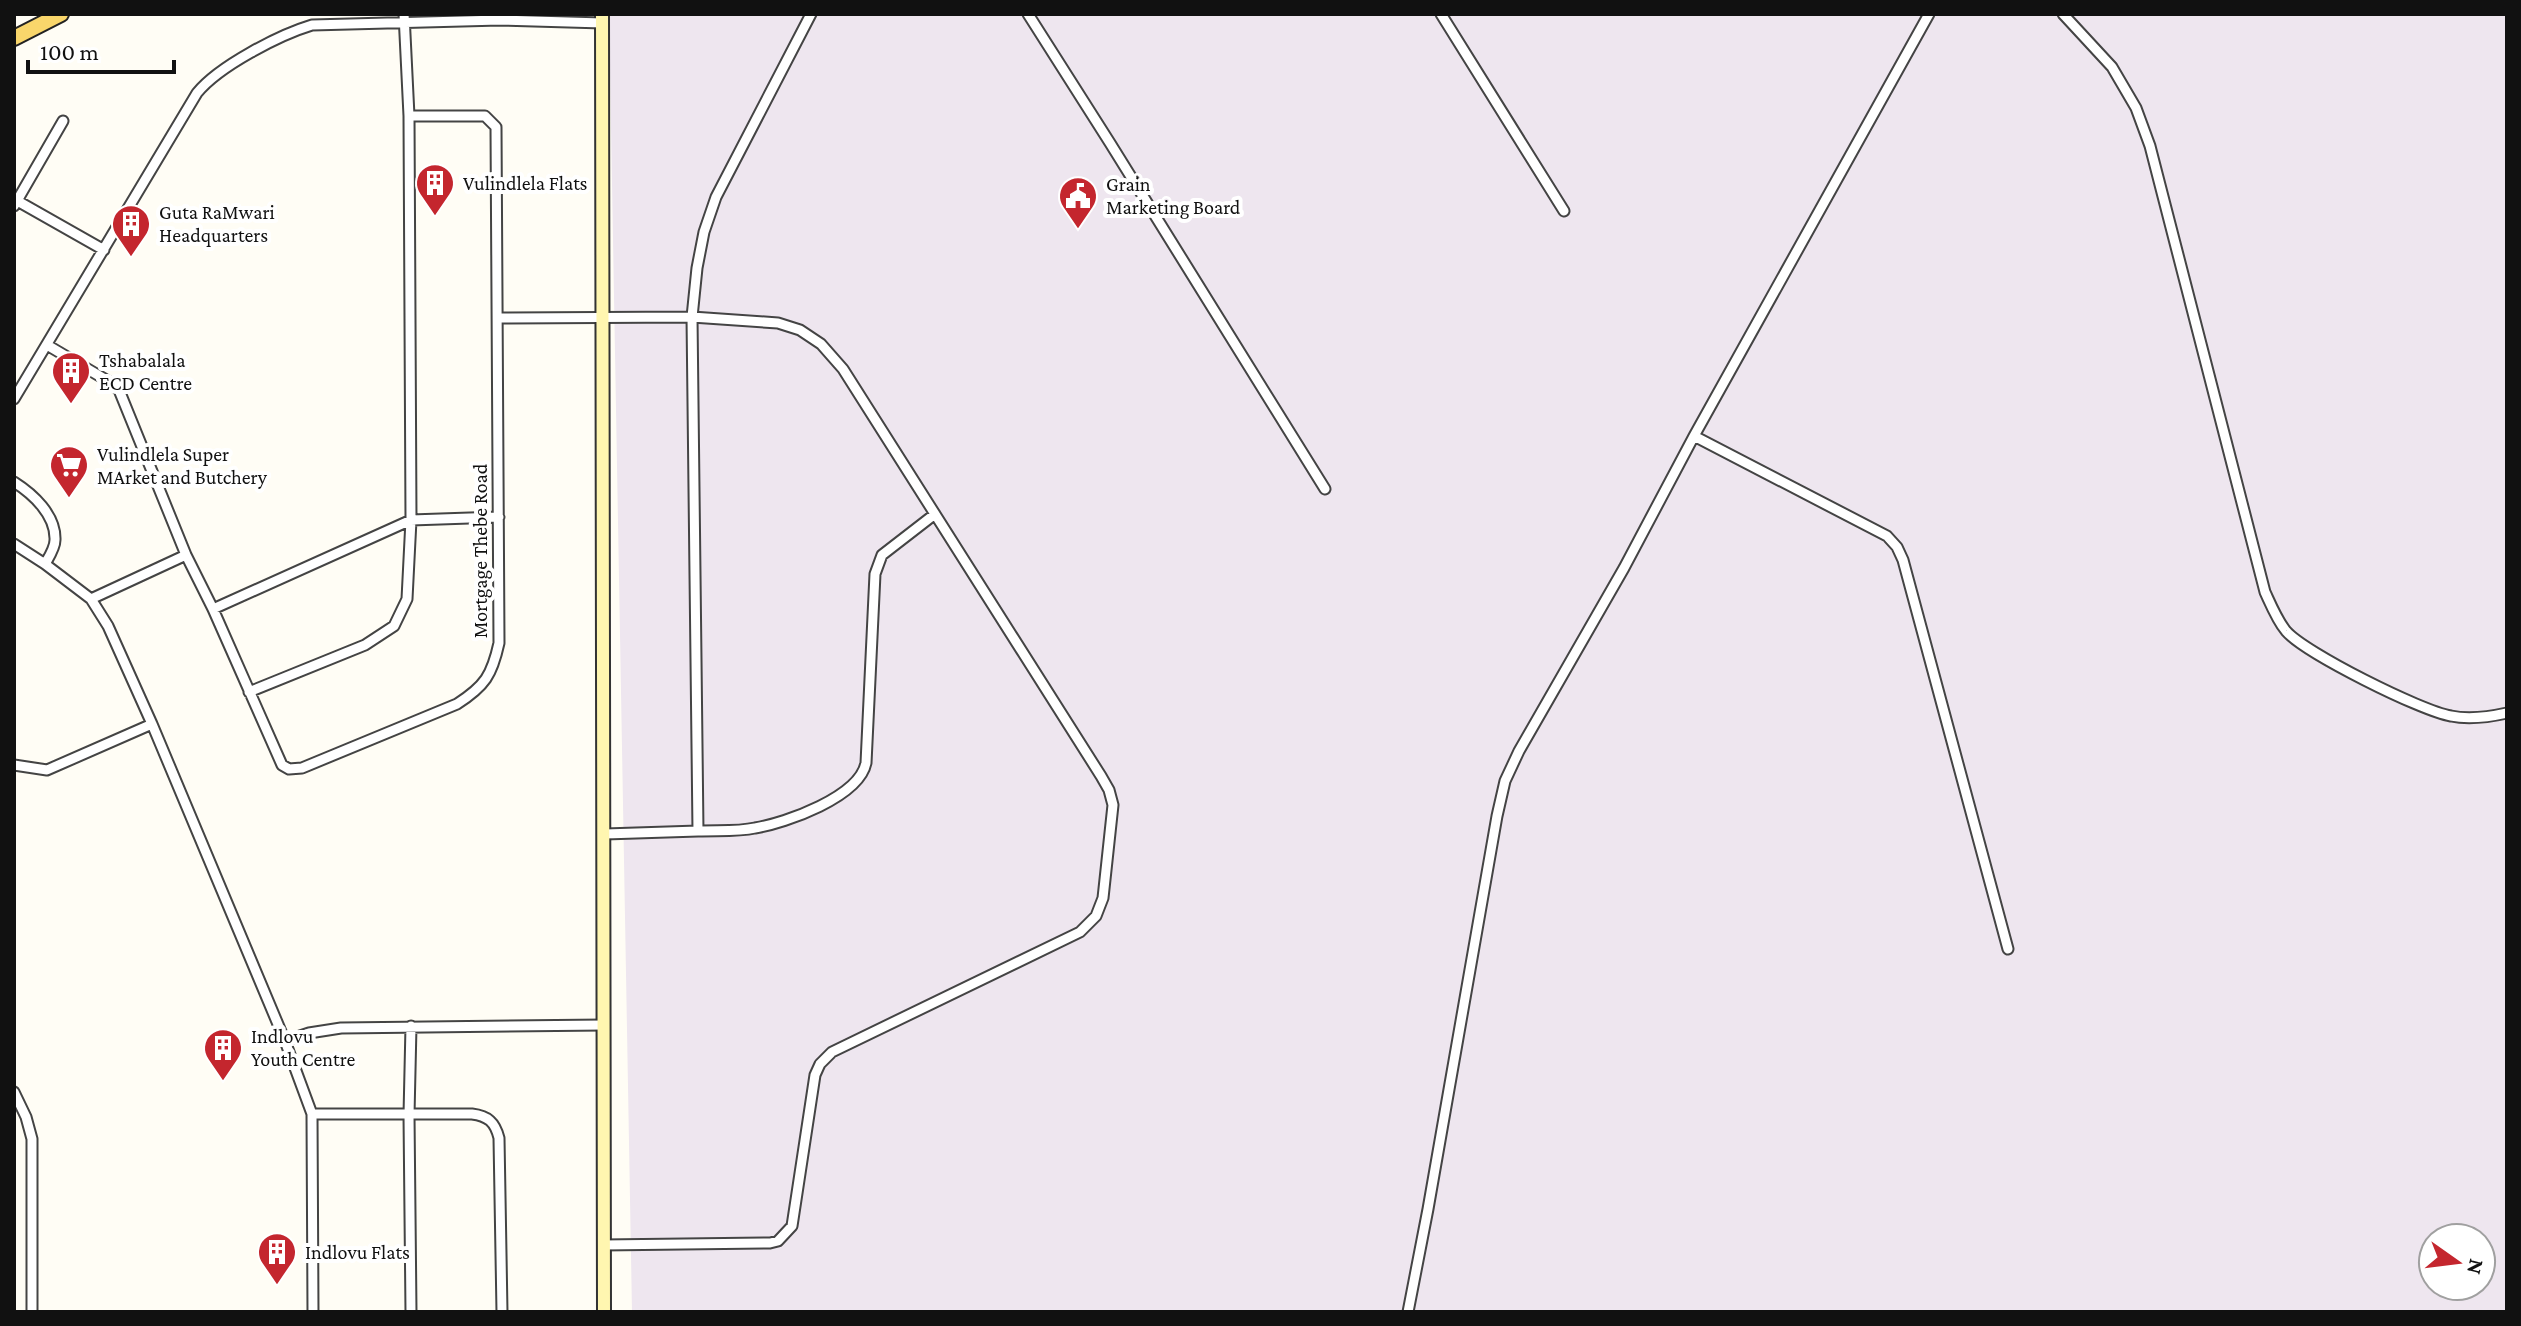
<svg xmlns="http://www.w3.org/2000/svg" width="2521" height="1326" font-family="'Crimson Pro',serif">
	<rect width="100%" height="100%" fill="#fffdf5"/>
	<!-- industrial -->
	<path fill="#eee6ef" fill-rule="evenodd" d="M609,14H2507V1312H632ZM2433,1238H2481V1286H2433Z"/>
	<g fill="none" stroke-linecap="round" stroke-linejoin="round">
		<!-- street casing -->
		<g stroke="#444" stroke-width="13">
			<path id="street" d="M1028,14L1110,143L1325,489
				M1441,14L1564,211
				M2063,14L2112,67L2136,108L2150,146L2265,592C2271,605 2277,620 2286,631C2305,653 2421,711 2451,716C2470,720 2489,717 2507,713
				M14,199L104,250
				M14,206L63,121
				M498,318L692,317L778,323L800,330L821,344L843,369L1101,776L1109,790L1113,805L1103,898L1096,916L1080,932L832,1052L820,1064L815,1075L792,1226L778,1241L770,1243L603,1245
				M47,345L108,381L119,390L186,555L213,609L282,765L289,769L302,768L457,704C485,686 492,675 499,643L496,127L485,116H409
				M14,399L197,93C219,66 279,35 312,25L500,20L603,23
				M1694,436L1887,536L1897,547L1903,560L2008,949
				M14,482C33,494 56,515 55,540C55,548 49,557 45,564
				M14,544L45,564L91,599L108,626L152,724L285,1041L312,1114L313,1312
				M91,599L186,555
				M213,609L411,520L499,517
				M249,692L365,645L394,626L407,599L411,520L409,116L404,14
				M14,765L47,770L152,724
				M698,831C717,830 737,832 755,828C786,823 859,797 866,763L875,574L882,555L935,514
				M605,834L698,831L692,317L697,268L704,232L716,197L811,14
				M285,1041L309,1033L341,1028L604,1025
				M14,1092L26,1117L32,1139V1312
				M312,1114H472C488,1116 495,1122 499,1138L502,1312
				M411,1312L409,1115L411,1026
				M1408,1312L1428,1209L1497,816L1505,781L1519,751L1624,568L1694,436L1929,14"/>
		</g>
		<!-- secondary casing -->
		<g stroke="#333" stroke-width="16">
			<path id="secondary" d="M602,14L604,1312"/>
		</g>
		<!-- primary casing -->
		<g stroke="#222" stroke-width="18">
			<path id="primary" d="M14,38L61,14"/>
		</g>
		<!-- street -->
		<use href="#street" stroke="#fff" stroke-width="9"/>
		<!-- secondary -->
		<use href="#secondary" stroke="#fff6b0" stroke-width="12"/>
		<!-- primary -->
		<use href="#primary" stroke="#f9d66b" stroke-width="14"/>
	</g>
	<!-- icons -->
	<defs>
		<g id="building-pin" transform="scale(2)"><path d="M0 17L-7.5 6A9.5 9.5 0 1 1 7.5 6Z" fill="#c4262e" stroke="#fff"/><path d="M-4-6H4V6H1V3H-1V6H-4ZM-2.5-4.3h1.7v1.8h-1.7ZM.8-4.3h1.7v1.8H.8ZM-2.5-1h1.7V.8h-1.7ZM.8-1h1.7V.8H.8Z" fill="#fff"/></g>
		<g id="civic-pin" transform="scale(2)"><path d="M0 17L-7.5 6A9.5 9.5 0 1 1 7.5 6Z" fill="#c4262e" stroke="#fff"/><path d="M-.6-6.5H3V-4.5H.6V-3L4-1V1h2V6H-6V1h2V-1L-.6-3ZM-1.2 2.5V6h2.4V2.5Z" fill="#fff"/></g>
		<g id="supermarket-pin" transform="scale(2)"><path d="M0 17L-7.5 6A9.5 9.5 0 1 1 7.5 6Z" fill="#c4262e" stroke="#fff"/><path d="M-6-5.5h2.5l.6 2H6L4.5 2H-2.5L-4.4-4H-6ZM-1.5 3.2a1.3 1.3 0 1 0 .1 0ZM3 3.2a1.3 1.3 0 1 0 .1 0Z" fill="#fff"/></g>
	</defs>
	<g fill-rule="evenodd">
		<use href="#building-pin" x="435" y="183"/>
		<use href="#civic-pin" x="1078" y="196"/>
		<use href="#building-pin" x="131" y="224"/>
		<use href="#building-pin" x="71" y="371"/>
		<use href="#supermarket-pin" x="69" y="465"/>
		<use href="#building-pin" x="223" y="1048"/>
		<use href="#building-pin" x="277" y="1252"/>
	</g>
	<g text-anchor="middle" stroke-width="8" stroke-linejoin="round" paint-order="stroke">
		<!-- poi labels -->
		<g font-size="20" fill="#111" stroke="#fff" text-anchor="start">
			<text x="463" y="190">Vulindlela Flats</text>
			<text x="1106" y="191">Grain<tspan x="1106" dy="23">Marketing Board</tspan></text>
			<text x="159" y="219">Guta RaMwari<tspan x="159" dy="23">Headquarters</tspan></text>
			<text x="99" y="367">Tshabalala<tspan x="99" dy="23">ECD Centre</tspan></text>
			<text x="97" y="461">Vulindlela Super<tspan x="97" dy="23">MArket and Butchery</tspan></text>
			<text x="251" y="1043">Indlovu<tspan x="251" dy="23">Youth Centre</tspan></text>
			<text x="305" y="1259">Indlovu Flats</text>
		</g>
		<!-- street labels -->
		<g font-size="20" fill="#111" stroke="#fff">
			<text transform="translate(480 551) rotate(-90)" y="7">Mortgage Thebe Road</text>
		</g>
	</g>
	<!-- border -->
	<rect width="2521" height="1326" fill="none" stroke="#111111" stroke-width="32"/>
	<!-- north arrow -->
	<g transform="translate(2457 1262) rotate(104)"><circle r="38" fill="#ffffff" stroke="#a0a0a0" stroke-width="2"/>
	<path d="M0-6L14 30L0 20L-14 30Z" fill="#c4262e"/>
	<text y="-12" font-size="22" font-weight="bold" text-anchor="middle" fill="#111111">N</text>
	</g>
	<!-- scale -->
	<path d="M28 60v12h146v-12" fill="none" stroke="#111111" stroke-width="4"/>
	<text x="40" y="60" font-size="24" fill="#111111" stroke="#ffffff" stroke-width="6" paint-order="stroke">100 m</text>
</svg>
